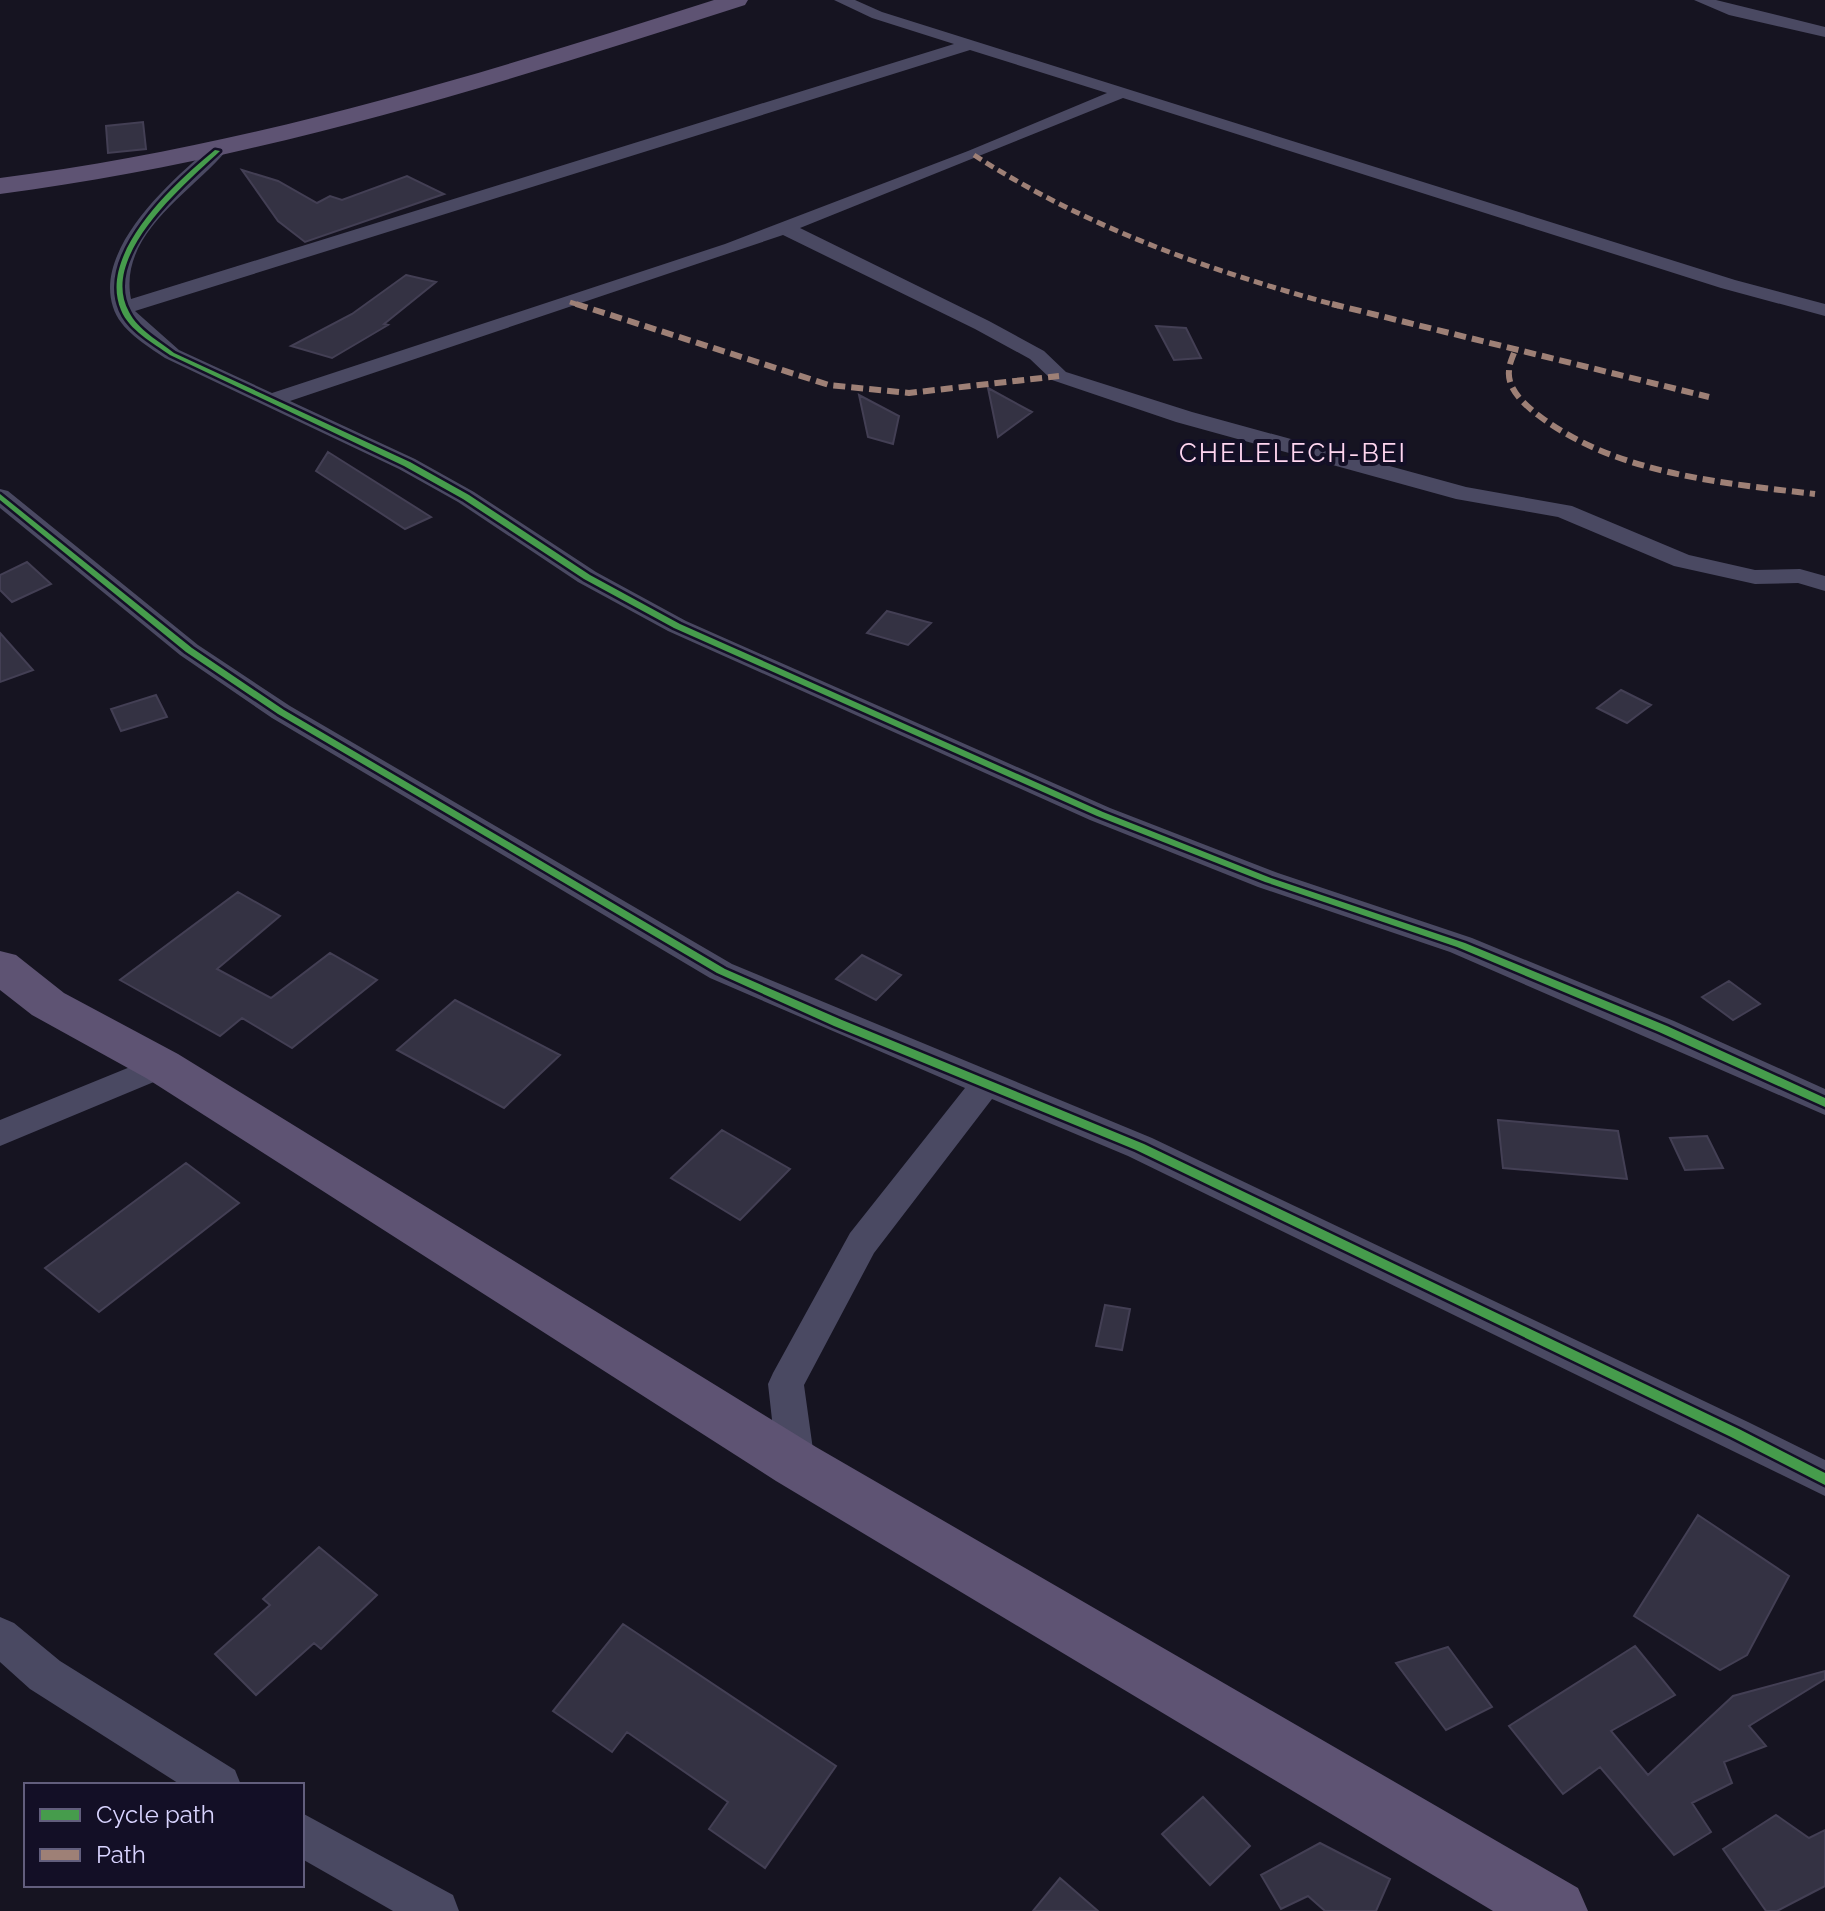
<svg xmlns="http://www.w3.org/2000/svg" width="1825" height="1911" font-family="Raleway,sans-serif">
	<rect width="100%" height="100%" fill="#161421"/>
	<!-- building -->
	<path fill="#343243" stroke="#433f54" stroke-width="2" d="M143,122L146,149L108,153L106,126Z
		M242,170L278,181L317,203L330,196L342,200L407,176L444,194L305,242L278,221Z
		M406,275L436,282L384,324L388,325L332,358L291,346L352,314Z
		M1156,326L1186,328L1201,358L1174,360Z
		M988,388L1032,412L998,437Z
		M859,395L899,416L893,444L868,437Z
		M328,452L431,517L405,529L316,471Z
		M27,562L51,584L12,602L0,590V575Z
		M887,611L931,623L908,645L867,633Z
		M0,633L33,670L0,682Z
		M1621,690L1651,705L1627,723L1597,708Z
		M156,695L167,717L121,731L111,709Z
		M238,892L280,916L217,969L271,998L330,953L377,980L292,1048L242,1018L220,1036L120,980Z
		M862,955L901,975L876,1000L836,979Z
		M1729,981L1760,1004L1733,1020L1702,997Z
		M455,1000L560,1055L504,1108L397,1050Z
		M1498,1120L1618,1131L1627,1179L1503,1168Z
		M722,1130L790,1169L740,1220L671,1178Z
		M1707,1136L1723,1168L1685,1170L1670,1138Z
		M186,1163L239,1203L99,1312L45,1268Z
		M1105,1305L1130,1309L1122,1350L1096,1346Z
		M1698,1515L1789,1576L1747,1655L1720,1670L1634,1616Z
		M319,1547L377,1595L321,1649L314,1643L256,1695L215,1654L270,1605L263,1599Z
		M623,1624L836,1766L765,1868L709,1829L728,1802L627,1732L612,1752L553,1711Z
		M1635,1646L1675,1695L1611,1731L1648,1775L1733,1696L1825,1671V1679L1749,1726L1766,1746L1724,1762L1732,1783L1692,1803L1711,1832L1674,1855L1600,1767L1563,1794L1509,1726Z
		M1448,1647L1492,1707L1446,1730L1396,1663Z
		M1203,1797L1250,1846L1210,1885L1162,1834Z
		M1776,1815L1809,1838L1825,1830V1886L1777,1911H1766L1723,1849Z
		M1320,1843L1390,1879L1376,1911H1325L1308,1896L1281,1909L1261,1875Z
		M1060,1878L1098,1911H1033Z"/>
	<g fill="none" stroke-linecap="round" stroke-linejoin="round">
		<!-- minor -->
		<path fill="#4a4962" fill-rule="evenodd" d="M834,0H855L882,12L1735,280L1825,304V316L1721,288L1123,98L800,228L989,321L1044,351L1066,372L1192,412L1466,487L1572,506L1689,555L1755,570L1800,569L1825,576V591L1798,583L1755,584L1674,566L1558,517L1456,499L1176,422L1052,380L1030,359L975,329L783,235L290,401L415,459L474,492L596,572L686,621L1110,808L1278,873L1472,938L1674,1021L1825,1089V1115L1450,952L1258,887L1090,820L668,631L578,582L458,502L399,469L165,358C146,345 120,330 113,307C94,249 171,180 211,147L217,146L226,151C191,193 118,234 131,299L954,44L872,18ZM970,50L1107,93L968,151L725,244L272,393L179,350L135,311Z
			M1694,0H1716L1825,27V37L1729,15Z
			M0,489L8,491L198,645L290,706L732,964L1152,1138L1748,1422L1825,1460V1496L1128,1156L992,1099L874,1253L804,1385L815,1464L809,1476L796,1481L783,1476L777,1464L768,1384L773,1373L850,1233L965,1088L710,978L272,718L180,655L0,508Z
			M162,1054L173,1058L178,1066L173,1074L0,1146V1120Z
			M0,1617L14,1623L60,1661L235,1770L241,1785H181L30,1689L0,1662Z
			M302,1813L453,1895L459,1911H393L302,1859Z"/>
		<!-- primary -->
		<path fill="#5e5373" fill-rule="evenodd" d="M714,0H748L745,5C499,84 257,161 0,194V178C249,146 476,76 714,0Z
			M0,951L16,955L64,993L178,1054L816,1447L1578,1888L1588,1911H1493L776,1481L146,1078L32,1015L0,990Z"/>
		<!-- quiet-far1 -->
		<path stroke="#9e8076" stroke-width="5" stroke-dasharray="9 5" stroke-linecap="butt" d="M974,155C1087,228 1210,271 1339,306
			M570,302L582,306"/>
		<!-- quiet -->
		<path stroke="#9e8076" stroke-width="6" stroke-dasharray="12 6" stroke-linecap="butt" d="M576,304L829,385L909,393L1059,376
			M1332,304L1709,397
			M1514,353C1512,358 1509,365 1509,371C1507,389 1525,405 1538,415C1615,474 1722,483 1815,494"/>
		<!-- cycleway casing -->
		<g stroke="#130f26" stroke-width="5">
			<path id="cycleway" d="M215,150L220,151C185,184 98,256 129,312C138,330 159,341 174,353L410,462L469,495L590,575L680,624L1103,812L1271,878L1465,943L1667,1026L1825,1098V1107L1659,1032L1457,947L1265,882L1097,816L674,628L584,579L463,499L404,466L170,355C153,343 129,330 121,310C97,253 176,182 215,150Z
				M0,494L192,648L284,710L725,969L842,1020L1144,1144L1739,1429L1825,1473V1485L1731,1437L1136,1150L834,1026L717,973L278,714L186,652L0,500Z"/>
		</g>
		<!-- cycleway -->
		<use href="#cycleway" fill="#469c4c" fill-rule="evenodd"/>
	</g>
	<g text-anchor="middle" stroke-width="8" stroke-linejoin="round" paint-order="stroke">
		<!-- far-quarter labels -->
		<g font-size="26" letter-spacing="2" fill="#ffd6f0" stroke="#130f26">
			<text x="1293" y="462">CHELELECH-BEI</text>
		</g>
	</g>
	<!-- legend -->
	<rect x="24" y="1783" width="280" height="104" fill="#130f26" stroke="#625e7d" stroke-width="2"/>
	<rect x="40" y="1809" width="40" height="12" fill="#469c4c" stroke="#625e7d" stroke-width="2"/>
	<text x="96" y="1823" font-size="24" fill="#d9d4ff">Cycle path</text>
	<rect x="40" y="1849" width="40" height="12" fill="#9e8076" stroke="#625e7d" stroke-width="2"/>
	<text x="96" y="1863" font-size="24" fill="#d9d4ff">Path</text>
</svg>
